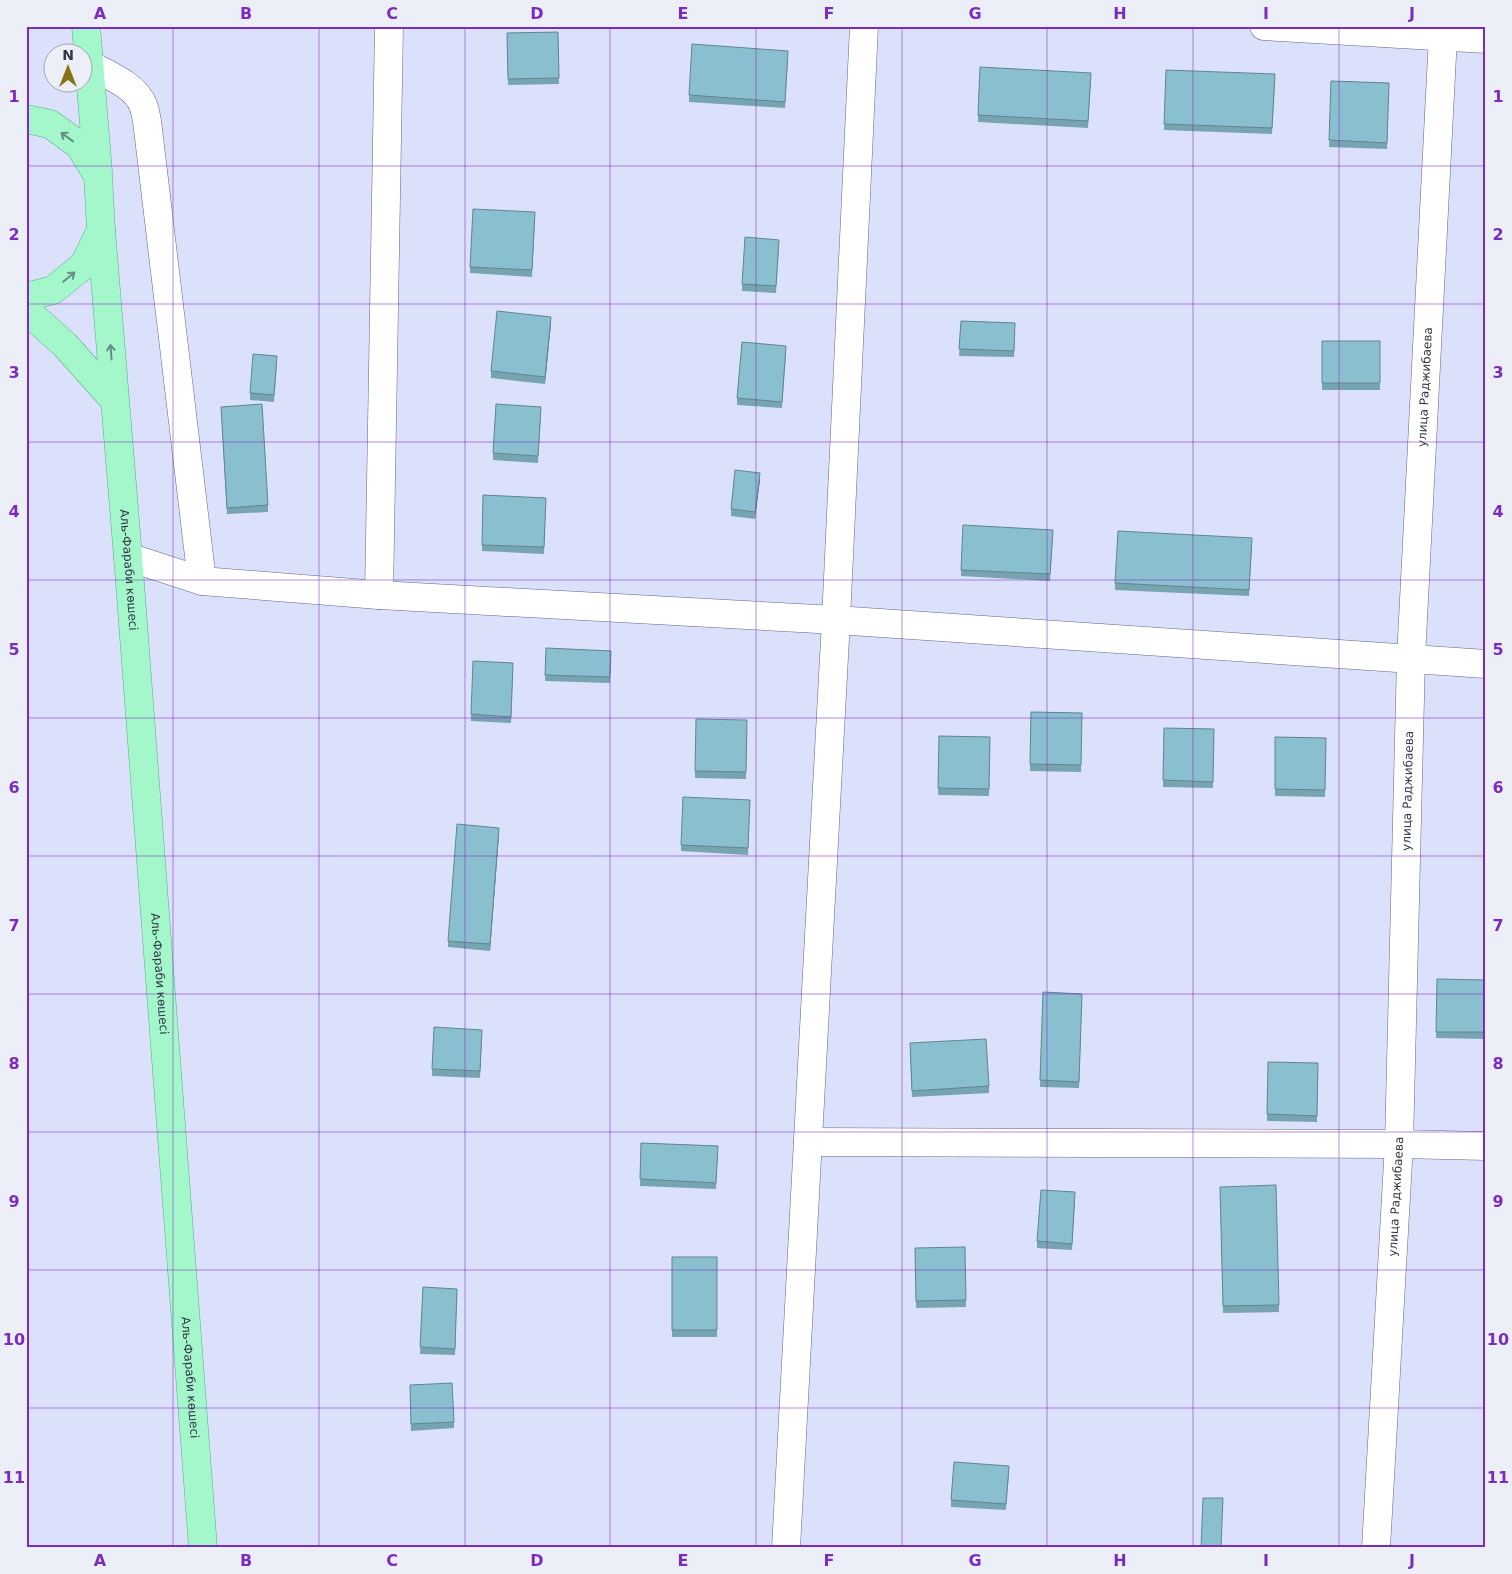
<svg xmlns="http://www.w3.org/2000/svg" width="1512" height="1574" font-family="'DejaVu Sans',sans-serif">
	<rect width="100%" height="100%" fill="#dbe0fb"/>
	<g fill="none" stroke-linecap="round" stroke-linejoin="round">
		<!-- minor casing -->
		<g stroke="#60668c" stroke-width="29">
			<g id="minor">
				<path d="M1264,26L1486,39"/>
				<path d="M90,65C108,75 135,85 143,105C145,110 146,116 147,121L202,581"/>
				<path d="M128,557L202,581L379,595L836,620L1486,664"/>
				<path d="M379,595L389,26"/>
				<path d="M808,1142L1399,1144L1486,1146"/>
				<path d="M786,1548L836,620L864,26"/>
				<path id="s1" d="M1376,1548L1399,1144L1411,658L1443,36"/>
			</g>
		</g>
		<!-- major casing -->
		<g stroke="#56b187" stroke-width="29">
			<g id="major">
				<path d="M86,26L98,172"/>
				<path d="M26,119L50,124L79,145L98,176L101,230L84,265L53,290L26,297"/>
				<path id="s2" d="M101,230L128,557L203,1548"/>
				<path d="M26,310L65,345L115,401"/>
			</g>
		</g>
		<!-- minor -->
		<use href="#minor" stroke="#fff" stroke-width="28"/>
		<!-- major -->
		<use href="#major" stroke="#a4f7cb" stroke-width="28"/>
	</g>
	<!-- wall -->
	<path fill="#76a4b1" d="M558,32L559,84L508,85L507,33Z
		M788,58L785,108L689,102V95Z
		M1166,70L1275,81L1272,134L1164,130Z
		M1091,79L1088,128L978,122V115Z
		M1331,81L1389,83L1387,149L1329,147Z
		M535,219L532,277L470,273V267Z
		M779,246L776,293L742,291V284Z
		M961,321L1015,323L1014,357L959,356Z
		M551,323L545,384L491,378V371Z
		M1322,341H1380V390H1322Z
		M786,352L782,408L737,405V398Z
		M277,363L274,402L250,400V393Z
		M221,407L268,505V512L227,514Z
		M541,413L538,463L493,460V453Z
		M760,480L755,519L731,516V509Z
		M483,495L546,498L544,554L482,551Z
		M1053,536L1050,581L961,576V570Z
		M1252,544L1249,596L1115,590V583Z
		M546,648L611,651L610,683L545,681Z
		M513,670L511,723L471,721V714Z
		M1031,712L1082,713L1081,772L1030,771Z
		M747,720L746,779L695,778V771Z
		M1164,728L1214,729L1213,788L1163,787Z
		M939,736L990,737L989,796L938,795Z
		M1275,737L1326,738L1325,797L1275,796Z
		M750,800L748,855L681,851V845Z
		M499,834L490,951L448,947V941Z
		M1486,980V1039L1436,1038V1032Z
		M1043,992L1082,994L1079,1088L1040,1087Z
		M482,1036L480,1078L432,1076V1069Z
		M910,1050L989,1086V1093L912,1097Z
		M1318,1063L1317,1122L1267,1121V1114Z
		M641,1143L718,1146L716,1189L640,1186Z
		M1220,1187L1279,1305V1312L1223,1313Z
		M1075,1199L1072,1250L1037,1248V1241Z
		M915,1248L966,1300V1307L916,1308Z
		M672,1257H717V1337H672Z
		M423,1287L457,1289L455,1355L420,1354Z
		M410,1385L454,1422V1428L411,1431Z
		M1009,1473L1006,1510L951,1507V1500Z"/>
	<!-- shaded-wall -->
	<path fill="#608690" d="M551,317V323L545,384V377Z
		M760,473V480L755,519V512Z
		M499,828V834L490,951V944Z"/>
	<!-- building -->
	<path fill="#89bfce" stroke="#608690" d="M558,32L559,78L508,79L507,33Z
		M692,44L788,51L785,102L689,95Z
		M980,67L1091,73L1088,121L978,115Z
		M1166,70L1275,74L1272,128L1164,124Z
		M1331,81L1389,83L1387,143L1329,140Z
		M473,209L535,212L532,270L470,267Z
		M745,237L779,240L776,286L742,284Z
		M497,311L551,317L545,377L491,371Z
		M961,321L1015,323L1014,351L959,349Z
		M1322,341H1380V383H1322Z
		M742,342L786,346L782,402L737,398Z
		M253,354L277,356L274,395L250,393Z
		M262,404L268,505L227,508L221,407Z
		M496,404L541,407L538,456L493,453Z
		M735,470L760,473L755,512L731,509Z
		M483,495L546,498L544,547L482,545Z
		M963,525L1053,530L1050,574L961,570Z
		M1118,531L1252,538L1249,590L1115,583Z
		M546,648L611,651L610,677L545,675Z
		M473,661L513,663L511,717L471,714Z
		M1031,712L1082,713L1081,765L1030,764Z
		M696,719L747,720L746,772L695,771Z
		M1164,728L1214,729L1213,782L1163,780Z
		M939,736L990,737L989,789L938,788Z
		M1275,737L1326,738L1325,790L1275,789Z
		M683,797L750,800L748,848L681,845Z
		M457,824L499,828L490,944L448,941Z
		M1437,979L1486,980V1032H1436Z
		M1043,992L1082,994L1079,1082L1040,1080Z
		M434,1027L482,1030L480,1071L432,1069Z
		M986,1039L989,1086L912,1091L910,1043Z
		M1268,1062L1318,1063L1317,1116L1267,1114Z
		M641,1143L718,1146L716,1183L640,1179Z
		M1276,1185L1279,1305L1223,1306L1220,1187Z
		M1041,1190L1075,1192L1072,1244L1037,1241Z
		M965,1247L966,1300L916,1301L915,1248Z
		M672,1257H717V1330H672Z
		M423,1287L457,1289L455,1349L420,1347Z
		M452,1383L454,1422L411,1424L410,1385Z
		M954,1462L1009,1466L1006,1504L951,1500Z
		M1203,1498H1223L1221,1548H1201Z"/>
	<!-- one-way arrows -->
	<defs><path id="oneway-shaft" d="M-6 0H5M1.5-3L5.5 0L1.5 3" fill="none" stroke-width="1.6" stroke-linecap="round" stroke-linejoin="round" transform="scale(1.25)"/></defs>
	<g stroke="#678e84">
		<use href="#oneway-shaft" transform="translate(67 137) rotate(-144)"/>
		<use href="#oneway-shaft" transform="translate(69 277) rotate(-40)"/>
		<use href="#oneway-shaft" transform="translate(111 352) rotate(-94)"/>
	</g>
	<!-- grid -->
	<path fill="none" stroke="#7b2cbf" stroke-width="1" stroke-opacity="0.55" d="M173,26V1548M319,26V1548M465,26V1548M610,26V1548M756,26V1548M902,26V1548M1047,26V1548M1193,26V1548M1339,26V1548M26,166H1486M26,304H1486M26,442H1486M26,580H1486M26,718H1486M26,856H1486M26,994H1486M26,1132H1486M26,1270H1486M26,1408H1486"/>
	<g text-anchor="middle" stroke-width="4" stroke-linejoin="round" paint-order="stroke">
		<!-- street labels -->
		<g font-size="12" fill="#353849" stroke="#edeff8">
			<text dy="4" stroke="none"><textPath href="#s1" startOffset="1162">улица Раджибаева</textPath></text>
			<text dy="4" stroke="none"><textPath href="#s2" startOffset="341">Аль-Фараби көшесі</textPath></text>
			<text dy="4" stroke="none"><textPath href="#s1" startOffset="758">улица Раджибаева</textPath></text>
			<text dy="4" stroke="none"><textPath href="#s2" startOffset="746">Аль-Фараби көшесі</textPath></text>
			<text dy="4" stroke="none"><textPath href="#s1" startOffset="352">улица Раджибаева</textPath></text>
			<text dy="4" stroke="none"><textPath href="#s2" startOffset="1151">Аль-Фараби көшесі</textPath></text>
		</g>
	</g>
	<!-- border -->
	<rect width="1512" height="1574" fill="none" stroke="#edeff8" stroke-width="55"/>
	<!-- north arrow -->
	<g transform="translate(68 68)"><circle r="24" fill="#edeff8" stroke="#a3a6b2"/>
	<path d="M0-4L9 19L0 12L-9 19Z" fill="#857314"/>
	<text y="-8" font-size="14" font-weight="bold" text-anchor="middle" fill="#353849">N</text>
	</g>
	<rect x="28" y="28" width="1456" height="1518" fill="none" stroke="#7b2cbf" stroke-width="2"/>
	<g font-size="16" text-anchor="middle" font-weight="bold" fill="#7b2cbf">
		<text x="100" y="19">A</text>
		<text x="246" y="19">B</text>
		<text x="392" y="19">C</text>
		<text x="537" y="19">D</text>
		<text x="683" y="19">E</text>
		<text x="829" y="19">F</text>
		<text x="975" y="19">G</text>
		<text x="1120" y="19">H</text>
		<text x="1266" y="19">I</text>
		<text x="1412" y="19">J</text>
		<text x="14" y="102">1</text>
		<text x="1498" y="102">1</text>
		<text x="14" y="240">2</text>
		<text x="1498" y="240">2</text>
		<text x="14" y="378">3</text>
		<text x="1498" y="378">3</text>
		<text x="14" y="517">4</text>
		<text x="1498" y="517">4</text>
		<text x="14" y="655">5</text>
		<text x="1498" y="655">5</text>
		<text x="14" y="793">6</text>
		<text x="1498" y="793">6</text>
		<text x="14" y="931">7</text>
		<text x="1498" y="931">7</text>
		<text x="14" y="1069">8</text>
		<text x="1498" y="1069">8</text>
		<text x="14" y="1207">9</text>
		<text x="1498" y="1207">9</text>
		<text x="14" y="1345">10</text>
		<text x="1498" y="1345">10</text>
		<text x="14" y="1483">11</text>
		<text x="1498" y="1483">11</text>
		<text x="100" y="1566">A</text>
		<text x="246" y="1566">B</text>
		<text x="392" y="1566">C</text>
		<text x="537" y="1566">D</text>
		<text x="683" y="1566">E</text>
		<text x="829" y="1566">F</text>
		<text x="975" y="1566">G</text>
		<text x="1120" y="1566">H</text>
		<text x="1266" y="1566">I</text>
		<text x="1412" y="1566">J</text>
	</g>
</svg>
